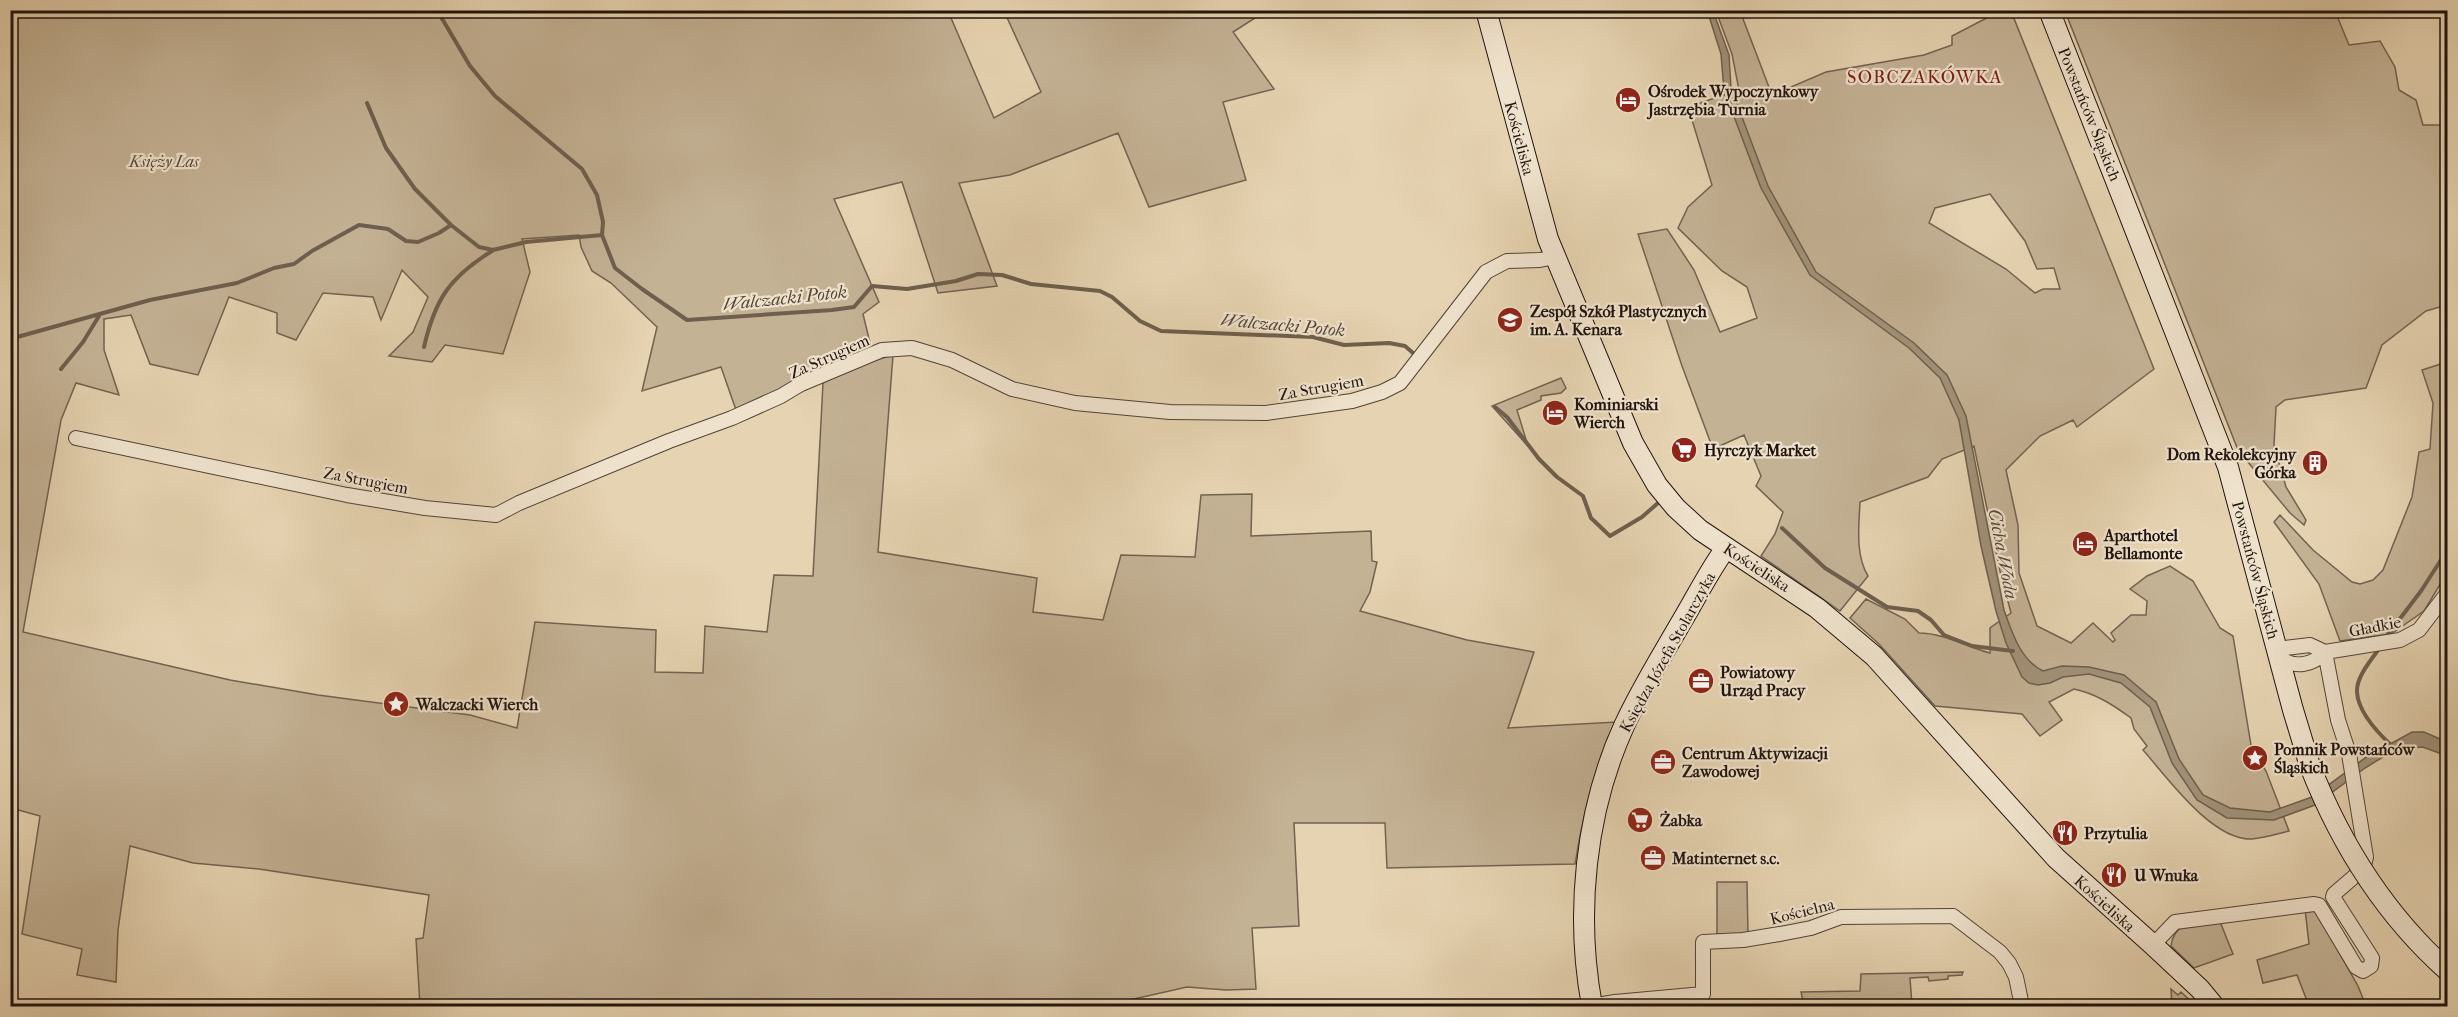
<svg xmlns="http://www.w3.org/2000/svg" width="2458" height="1017" font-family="'IM FELL French Canon',serif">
	<rect width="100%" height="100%" fill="#e6d3b1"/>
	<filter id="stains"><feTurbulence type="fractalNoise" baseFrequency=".00333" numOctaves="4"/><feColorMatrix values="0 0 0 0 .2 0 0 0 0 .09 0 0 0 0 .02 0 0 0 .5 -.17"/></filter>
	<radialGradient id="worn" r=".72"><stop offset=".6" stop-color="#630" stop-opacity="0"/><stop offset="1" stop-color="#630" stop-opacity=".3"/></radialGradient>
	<!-- green -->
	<path fill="#c4b295" stroke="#726251" stroke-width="1.5" fill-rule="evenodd" d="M11,10L948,11L994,118L1041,92L1004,11H1266L1233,32L1274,89L1223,102L1246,180L1149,207L1118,133L1010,175L959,183L997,286L938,293L902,182L834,199L879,302L863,314L871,347L736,410L721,367L642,391L657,327L611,283L592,271L581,247L579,235L522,239L530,272L503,354L445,345L432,362L389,356L413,332L428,297L402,270L381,320L373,297L323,293L296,340L277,333V313L229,297L198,375L150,364L131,315L104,319V350L119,395L76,383L61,420L23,632L230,680L318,695L470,715L517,728L535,622L656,630L655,672L703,673L705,626L767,632L774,575L813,576L823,383L852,367L893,355L878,552L1037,578L1033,612L1103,620L1121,555L1195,557L1201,495L1252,494L1251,536L1371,531L1372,561L1377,562L1370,592L1360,611L1467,640L1534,652L1508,728L1617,722L1611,735L1608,737C1592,779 1582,820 1575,864L1387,868L1385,823H1294L1299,926L1252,928L1256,989L1226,990L1187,987L1103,1006H962L929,1003V1006H420L416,939L423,938L429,895L259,869L193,863L130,846L118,930L116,982L77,975L82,949L22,934L40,816L11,808L17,762L11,760Z
		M1716,11H1740L1772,95L1826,72L1924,55L1952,45V36L2000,11H2011L2154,369L2077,427L2073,420L2040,436L2006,470L2018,525L2019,573L2037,626L2071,643L2093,623L2113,642L2115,640L2111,633L2131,615H2146L2147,601L2130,589L2147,576L2170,566L2193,581L2220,628L2233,636L2251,745L2256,754H2253L2254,760H2259L2266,771L2289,831C2277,834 2264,838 2252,839C2212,841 2167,777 2143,750L2147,746L2134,729L2131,718C2113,705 2097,694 2074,689L2049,702L2062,720L2040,736L2022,714L1935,706L1879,644L1850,618L1866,599L1905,619L1919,633C1944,633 1966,647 1990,653V628L2011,613L2000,571L1974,446L1942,459L1928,477L1860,502C1859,525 1855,555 1868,576L1840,611L1761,556L1775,534L1783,512L1756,486L1761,476L1744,435L1713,449L1682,366L1638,234L1667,229L1694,270L1720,332L1757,318L1747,287L1722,271L1678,228L1688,207L1712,185L1688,107L1739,90L1732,54ZM1990,194L2025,241L2037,269L2054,268L2060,289H2043L2035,293L2006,269L1929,223L1935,208Z
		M2065,11H2335L2349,45L2380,41L2395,67L2399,90L2416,100L2423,125H2447V305L2426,311L2382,345L2366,388L2285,400L2276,407L2274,445L2286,487L2306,520L2304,525L2290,513L2238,450Z
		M2441,364L2448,377L2447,573L2424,611L2391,634L2340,641L2319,584L2274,522L2280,515L2313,550L2352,582L2360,584L2373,580L2383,570L2412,497L2419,452L2430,449L2433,403L2422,370Z
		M1561,378L1566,388L1561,393L1541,396V400L1517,410L1528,446L1492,406Z
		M1717,882H1747L1748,934H1717Z
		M2305,909L2315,910L2358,986L2366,1006H2309L2297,975L2263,983L2257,960L2309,944Z
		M2219,919L2233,954L2194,968L2171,946C2174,920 2199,922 2219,919Z
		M1963,972L1962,975L1948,976V979L1929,981L1928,977L1910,978L1912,1005L1804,1006L1801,992L1860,991L1861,974Z
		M2171,989L2178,995L2181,992L2196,1006H2172Z"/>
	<!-- water -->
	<path fill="#a29279" stroke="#6e5f4e" stroke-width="1.5" d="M1705,11H1713L1729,55L1731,88L1768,186L1816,272L1914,343L1947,375L1966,416L2004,610C2012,632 2020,660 2043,671L2062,666L2089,667L2124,675L2156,702L2179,759L2203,795L2230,808L2270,812L2312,797L2365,758L2412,732H2424L2447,742V759L2439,753L2423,747L2396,749L2365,768L2315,805L2274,820L2227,818L2197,800L2172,763L2150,707L2121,683L2089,674L2063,677L2050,683L2038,685L2029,683L2022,677L2006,643L1996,611L1981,546L1959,420L1940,378L1909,348L1810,275L1761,188L1724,90L1721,54L1708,13Z"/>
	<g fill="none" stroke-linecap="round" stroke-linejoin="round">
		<!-- stream -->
		<path stroke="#6e5f4e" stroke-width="4" d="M437,10L470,66L495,96L582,169L597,195L603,222L602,235L615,268L642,289L687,320L832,310L854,307L872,286L907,289L956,281L978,274L1002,275L1031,284L1100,291L1112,297L1140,321L1161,331L1313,337L1344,345L1389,343L1405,346L1413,353
			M367,103L386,148L415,189L451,225
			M10,339L150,300L237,283L274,268L294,264L312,251L359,225L388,229L406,241L418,242L439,233L451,225L479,247L493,250L526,242L602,235
			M424,347C435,299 450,277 492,251
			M61,369L83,342L99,316
			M1495,407L1507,417L1539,459L1557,477L1583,496L1591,518L1610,536L1642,517L1658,503
			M1782,528L1825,568L1887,607L1918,611L1931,620L1944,635L1972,646L2013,651
			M2386,637L2421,591L2448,549
			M2381,646C2373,658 2356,676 2357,692C2358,712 2378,733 2392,746"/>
		<!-- street casing -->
		<g stroke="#514336" stroke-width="16">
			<path id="street" d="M76,438L347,495L425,508L496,515L519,503L669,441L732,418L781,396L801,384L882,350L912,348L952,360L1012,389L1075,403L1170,412L1266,413L1352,401L1382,392L1400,383L1486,272L1507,261L1540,260L1555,257
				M2325,652C2312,666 2295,668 2279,658L2285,648L2310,645L2325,652L2400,640L2419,630L2448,592
				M2153,945L2175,922L2314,904L2319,905L2356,967L2363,971L2371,966L2372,958L2333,897L2334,894L2363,869L2366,857L2349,754L2338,720L2325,652
				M1592,1006L1615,1002L1703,994V942L1743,940L1780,934L1811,928L1841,917L1953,916L2000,952L2009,963L2016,977L2022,1006"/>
		</g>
		<!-- secondary casing -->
		<g stroke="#1f130d" stroke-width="22">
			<path id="secondary" d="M1486,10L1548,239L1633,443L1657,485L1676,508L1700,530L1817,608L1874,656L2056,858L2153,945L2200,989L2214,1006
				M2049,10L2228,467L2293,710L2310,766
				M1592,1006C1575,914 1585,812 1624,726C1640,691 1660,659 1679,626C1695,600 1708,572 1726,548"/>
		</g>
		<!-- street -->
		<use href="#street" stroke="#efe2cc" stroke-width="14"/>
		<!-- secondary -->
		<use href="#secondary" stroke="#efe2cc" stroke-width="20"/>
		<!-- secondary-bridge casing -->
		<g stroke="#1f130d" stroke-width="22" stroke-linecap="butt">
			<path id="secondary-bridge" d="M2310,766C2341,845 2384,914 2448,971"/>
		</g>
		<!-- secondary-bridge -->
		<use href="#secondary-bridge" stroke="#efe2cc" stroke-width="20"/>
	</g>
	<!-- icons -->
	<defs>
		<g id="hotel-disc" transform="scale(1.35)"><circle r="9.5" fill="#8f2418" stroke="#efe2cc"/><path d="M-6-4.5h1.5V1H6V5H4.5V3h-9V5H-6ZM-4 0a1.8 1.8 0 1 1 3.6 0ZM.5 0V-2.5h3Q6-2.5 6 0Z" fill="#fff"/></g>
		<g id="school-disc" transform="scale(1.35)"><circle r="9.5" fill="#8f2418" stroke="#efe2cc"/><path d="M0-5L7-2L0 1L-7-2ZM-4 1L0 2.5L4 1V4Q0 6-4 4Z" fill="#fff"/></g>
		<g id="supermarket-disc" transform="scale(1.35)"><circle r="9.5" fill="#8f2418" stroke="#efe2cc"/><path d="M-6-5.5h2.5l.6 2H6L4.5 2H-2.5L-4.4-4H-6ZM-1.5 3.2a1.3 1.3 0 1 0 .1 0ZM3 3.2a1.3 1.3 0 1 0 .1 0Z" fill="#fff"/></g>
		<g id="building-disc" transform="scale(1.35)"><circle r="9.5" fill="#8f2418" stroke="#efe2cc"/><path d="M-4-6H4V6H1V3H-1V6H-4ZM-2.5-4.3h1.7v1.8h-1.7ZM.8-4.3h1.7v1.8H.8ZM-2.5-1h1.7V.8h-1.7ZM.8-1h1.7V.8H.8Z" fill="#fff"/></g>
		<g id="office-disc" transform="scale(1.35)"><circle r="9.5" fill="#8f2418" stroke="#efe2cc"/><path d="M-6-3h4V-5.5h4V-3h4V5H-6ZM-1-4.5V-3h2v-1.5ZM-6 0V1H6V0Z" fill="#fff"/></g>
		<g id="sight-disc" transform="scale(1.35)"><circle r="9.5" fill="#8f2418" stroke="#efe2cc"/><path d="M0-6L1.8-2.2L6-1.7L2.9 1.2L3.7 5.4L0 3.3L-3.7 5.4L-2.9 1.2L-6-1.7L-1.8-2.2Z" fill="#fff"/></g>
		<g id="restaurant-disc" transform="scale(1.35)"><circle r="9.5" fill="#8f2418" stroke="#efe2cc"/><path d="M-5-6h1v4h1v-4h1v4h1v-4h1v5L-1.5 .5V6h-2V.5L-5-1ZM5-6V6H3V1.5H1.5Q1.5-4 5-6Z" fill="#fff"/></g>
	</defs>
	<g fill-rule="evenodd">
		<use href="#hotel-disc" x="1628" y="100"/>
		<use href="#school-disc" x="1510" y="320"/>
		<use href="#hotel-disc" x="1555" y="413"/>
		<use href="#supermarket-disc" x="1684" y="450"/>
		<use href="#building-disc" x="2315" y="463"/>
		<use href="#hotel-disc" x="2085" y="544"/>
		<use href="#office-disc" x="1701" y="681"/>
		<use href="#sight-disc" x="396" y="704"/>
		<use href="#sight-disc" x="2255" y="758"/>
		<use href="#office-disc" x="1663" y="762"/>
		<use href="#supermarket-disc" x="1640" y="820"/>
		<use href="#restaurant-disc" x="2065" y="833"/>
		<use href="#office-disc" x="1653" y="858"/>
		<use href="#restaurant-disc" x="2114" y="875"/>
	</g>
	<g text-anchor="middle" stroke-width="4.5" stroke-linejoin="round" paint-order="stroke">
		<!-- poi labels -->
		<g font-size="16" font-weight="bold" fill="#1f130d" stroke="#efe2cc" text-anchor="start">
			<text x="1648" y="97">Ośrodek Wypoczynkowy<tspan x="1648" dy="18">Jastrzębia Turnia</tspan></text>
			<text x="1530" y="317">Zespół Szkół Plastycznych<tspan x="1530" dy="18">im. A. Kenara</tspan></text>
			<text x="1574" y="410">Kominiarski<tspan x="1574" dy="18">Wierch</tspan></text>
			<text x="1704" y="456">Hyrczyk Market</text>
			<text x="2296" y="460" text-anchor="end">Dom Rekolekcyjny<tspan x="2296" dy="18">Górka</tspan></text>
			<text x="2104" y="541">Aparthotel<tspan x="2104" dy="18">Bellamonte</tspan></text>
			<text x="1720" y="678">Powiatowy<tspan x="1720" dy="18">Urząd Pracy</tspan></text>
			<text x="416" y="710">Walczacki Wierch</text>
			<text x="2274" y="755">Pomnik Powstańców<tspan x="2274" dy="18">Śląskich</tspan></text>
			<text x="1682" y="759">Centrum Aktywizacji<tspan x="1682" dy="18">Zawodowej</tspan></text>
			<text x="1660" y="826">Żabka</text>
			<text x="2084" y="839">Przytulia</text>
			<text x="1672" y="864">Matinternet s.c.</text>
			<text x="2134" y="881">U Wnuka</text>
		</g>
		<!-- street labels -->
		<g font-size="16" fill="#1f130d" stroke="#efe2cc">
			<text transform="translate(2090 114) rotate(68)" y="6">Powstańców Śląskich</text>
			<text transform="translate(1520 138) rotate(75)" y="6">Kościeliska</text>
			<text transform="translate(829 356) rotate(-24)" y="6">Za Strugiem</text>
			<text transform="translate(1321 387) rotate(-10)" y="6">Za Strugiem</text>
			<text transform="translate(366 480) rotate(11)" y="6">Za Strugiem</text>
			<text transform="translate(1757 567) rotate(33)" y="6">Kościeliska</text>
			<text transform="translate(2256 570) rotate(75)" y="6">Powstańców Śląskich</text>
			<text transform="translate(2375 626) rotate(-11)" y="6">Gładkie</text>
			<text transform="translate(1667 652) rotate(-61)" y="6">Księdza Józefa Stolarczyka</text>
			<text transform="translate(2105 903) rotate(42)" y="6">Kościeliska</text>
			<text transform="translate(1802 911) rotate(-14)" y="6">Kościelna</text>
		</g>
		<!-- park labels -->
		<g font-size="16" font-style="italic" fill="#594b3d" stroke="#efe2cc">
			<text x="164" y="167">Księży Las</text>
		</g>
		<!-- neighbourhood labels -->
		<g font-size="18" letter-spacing="1.5" fill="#7a1f14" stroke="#efe2cc">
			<text x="1925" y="83">SOBCZAKÓWKA</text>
		</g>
		<!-- water labels -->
		<g font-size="18" font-style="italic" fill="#534638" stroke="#efe2cc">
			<text transform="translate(785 298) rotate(-6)" y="6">Walczacki Potok</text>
			<text transform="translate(1283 325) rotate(5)" y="6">Walczacki Potok</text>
			<text transform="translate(2003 554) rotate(79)" y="6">Cicha Woda</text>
		</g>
	</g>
	<!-- margin -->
	<rect width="2458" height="1017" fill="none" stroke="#e6d3b1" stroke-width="36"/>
	<rect x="12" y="12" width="2434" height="993" fill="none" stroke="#1f130d" stroke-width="3"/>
	<rect x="18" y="18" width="2422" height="981" fill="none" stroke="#1f130d" stroke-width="1.5"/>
	<rect width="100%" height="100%" filter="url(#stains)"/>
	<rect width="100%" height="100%" fill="url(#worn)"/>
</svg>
